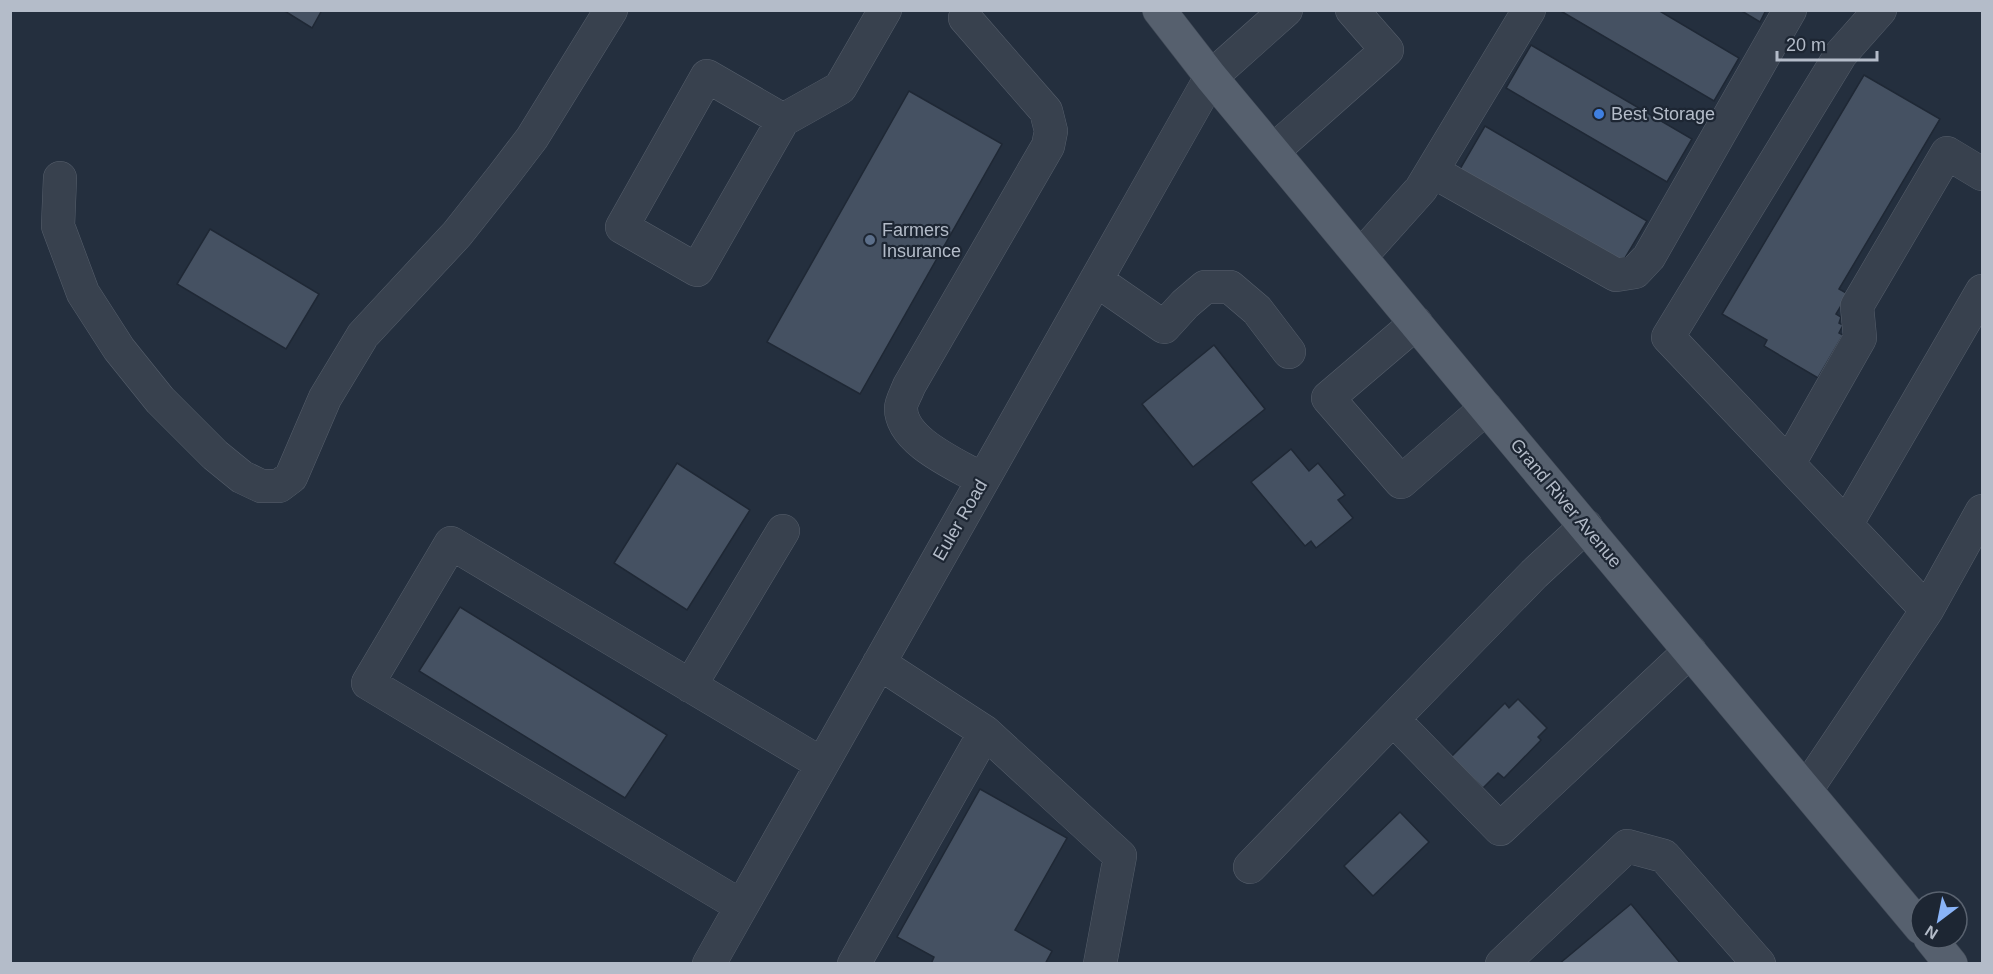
<svg xmlns="http://www.w3.org/2000/svg" width="1993" height="974" font-family="Helvetica,sans-serif">
	<rect width="100%" height="100%" fill="#242f3e"/>
	<!-- building -->
	<path fill="#455162" stroke="#1f2835" stroke-width="1.5" d="M283,10H322L312,28Z
		M1559,10H1658L1739,58L1714,101Z
		M1740,10H1766L1760,22Z
		M1531,45L1692,139L1667,182L1506,88Z
		M1864,75L1940,119L1839,289L1848,294L1836,314L1841,317L1839,323L1843,325L1839,333L1843,335L1818,378L1764,346L1767,340L1722,314Z
		M909,91L1002,144L860,394L767,342Z
		M1485,126L1647,221L1622,263L1460,169Z
		M210,229L319,294L286,349L177,284Z
		M1214,345L1265,409L1193,467L1142,404Z
		M1291,449L1309,471L1318,463L1345,495L1338,500L1353,518L1316,548L1311,541L1305,546L1251,482Z
		M677,463L750,510L687,610L614,563Z
		M460,607L667,735L625,798L419,671Z
		M1518,699L1547,728L1538,737L1541,740L1504,778L1498,773L1483,788L1451,757L1505,703L1509,708Z
		M980,789L1067,838L1015,930L1052,951L1045,964H931L934,957L897,937Z
		M1400,812L1429,842L1373,896L1344,866Z
		M1631,904L1681,964H1559Z"/>
	<g fill="none" stroke-linecap="round" stroke-linejoin="round">
		<!-- minor casing -->
		<g stroke="#565f6c" stroke-width="34">
			<path id="minor" d="M1880,10L1841,54L1668,337L1927,610
				M965,18L1046,111L1051,131L1048,146L909,386C907,392 901,402 901,408C901,442 958,465 983,480
				M783,120L707,76L622,227L697,270L783,120L840,88L885,10
				M1273,151L1387,50L1352,10
				M1432,171L1616,275L1635,272L1649,257L1790,10
				M60,178L58,226L83,293L119,349L160,400L215,455L242,477L261,486H279L291,477L325,398L363,335L457,234L503,176L532,138L611,10
				M1361,256L1421,189L1529,10
				M1096,280L1164,327L1185,304L1205,287H1230L1257,310L1289,352
				M1416,323L1328,398L1401,482L1486,408
				M1789,463L1860,338L1857,306L1947,153L1982,174
				M1846,525L1982,291
				M1586,526L1534,574L1393,719L1500,829L1690,651
				M690,686L783,531
				M985,732L1120,856L1100,964
				M1806,790L1927,610L1982,511
				M1250,867L1393,719
				M741,906L368,683L451,543L822,764
				M709,964L1211,77L1286,10
				M854,964L985,732L879,663
				M1502,964L1627,846L1664,856L1759,964"/>
		</g>
		<!-- major casing -->
		<g stroke="#414a57" stroke-width="34">
			<path id="major" d="M1159,10L1211,77L1486,408L1921,928
				M1930,938L1951,964"/>
		</g>
		<!-- minor -->
		<use href="#minor" stroke="#38414e" stroke-width="33"/>
		<!-- major -->
		<use href="#major" stroke="#56606e" stroke-width="33"/>
	</g>
	<!-- markers -->
	<circle fill="#3f7fe0" stroke="#1d2633" stroke-width="2" cx="1599" cy="114" r="6"/>
	<circle fill="#5c6f8a" stroke="#1d2633" stroke-width="2" cx="870" cy="240" r="6"/>
	<g text-anchor="middle" stroke-width="4.5" stroke-linejoin="round" paint-order="stroke">
		<!-- poi labels -->
		<g font-size="18" fill="#b4bcc9" stroke="#1d2633" text-anchor="start">
			<text x="1611" y="120">Best Storage</text>
			<text x="882" y="236">Farmers<tspan x="882" dy="21">Insurance</tspan></text>
		</g>
		<!-- street labels -->
		<g font-size="18" fill="#b4bcc9" stroke="#1d2633">
			<text transform="translate(1566 503) rotate(50)" y="6">Grand River Avenue</text>
			<text transform="translate(960 520) rotate(-60)" y="6">Euler Road</text>
		</g>
	</g>
	<!-- border -->
	<rect width="1993" height="974" fill="none" stroke="#b4bcc9" stroke-width="24"/>
	<!-- north arrow -->
	<g transform="translate(1939 920) rotate(212)"><circle r="28" fill="#1d2633" stroke="#59626f" stroke-width="1.5"/>
	<path d="M0-4.5L10 22L0 15L-10 22Z" fill="#8ab4f8"/>
	<text y="-9" font-size="16" font-weight="bold" text-anchor="middle" fill="#b4bcc9">N</text>
	</g>
	<!-- scale -->
	<path d="M1777 51v9h100v-9" fill="none" stroke="#b4bcc9" stroke-width="3"/>
	<text x="1786" y="51" font-size="18" fill="#b4bcc9" stroke="#1d2633" stroke-width="4.5" paint-order="stroke">20 m</text>
</svg>
